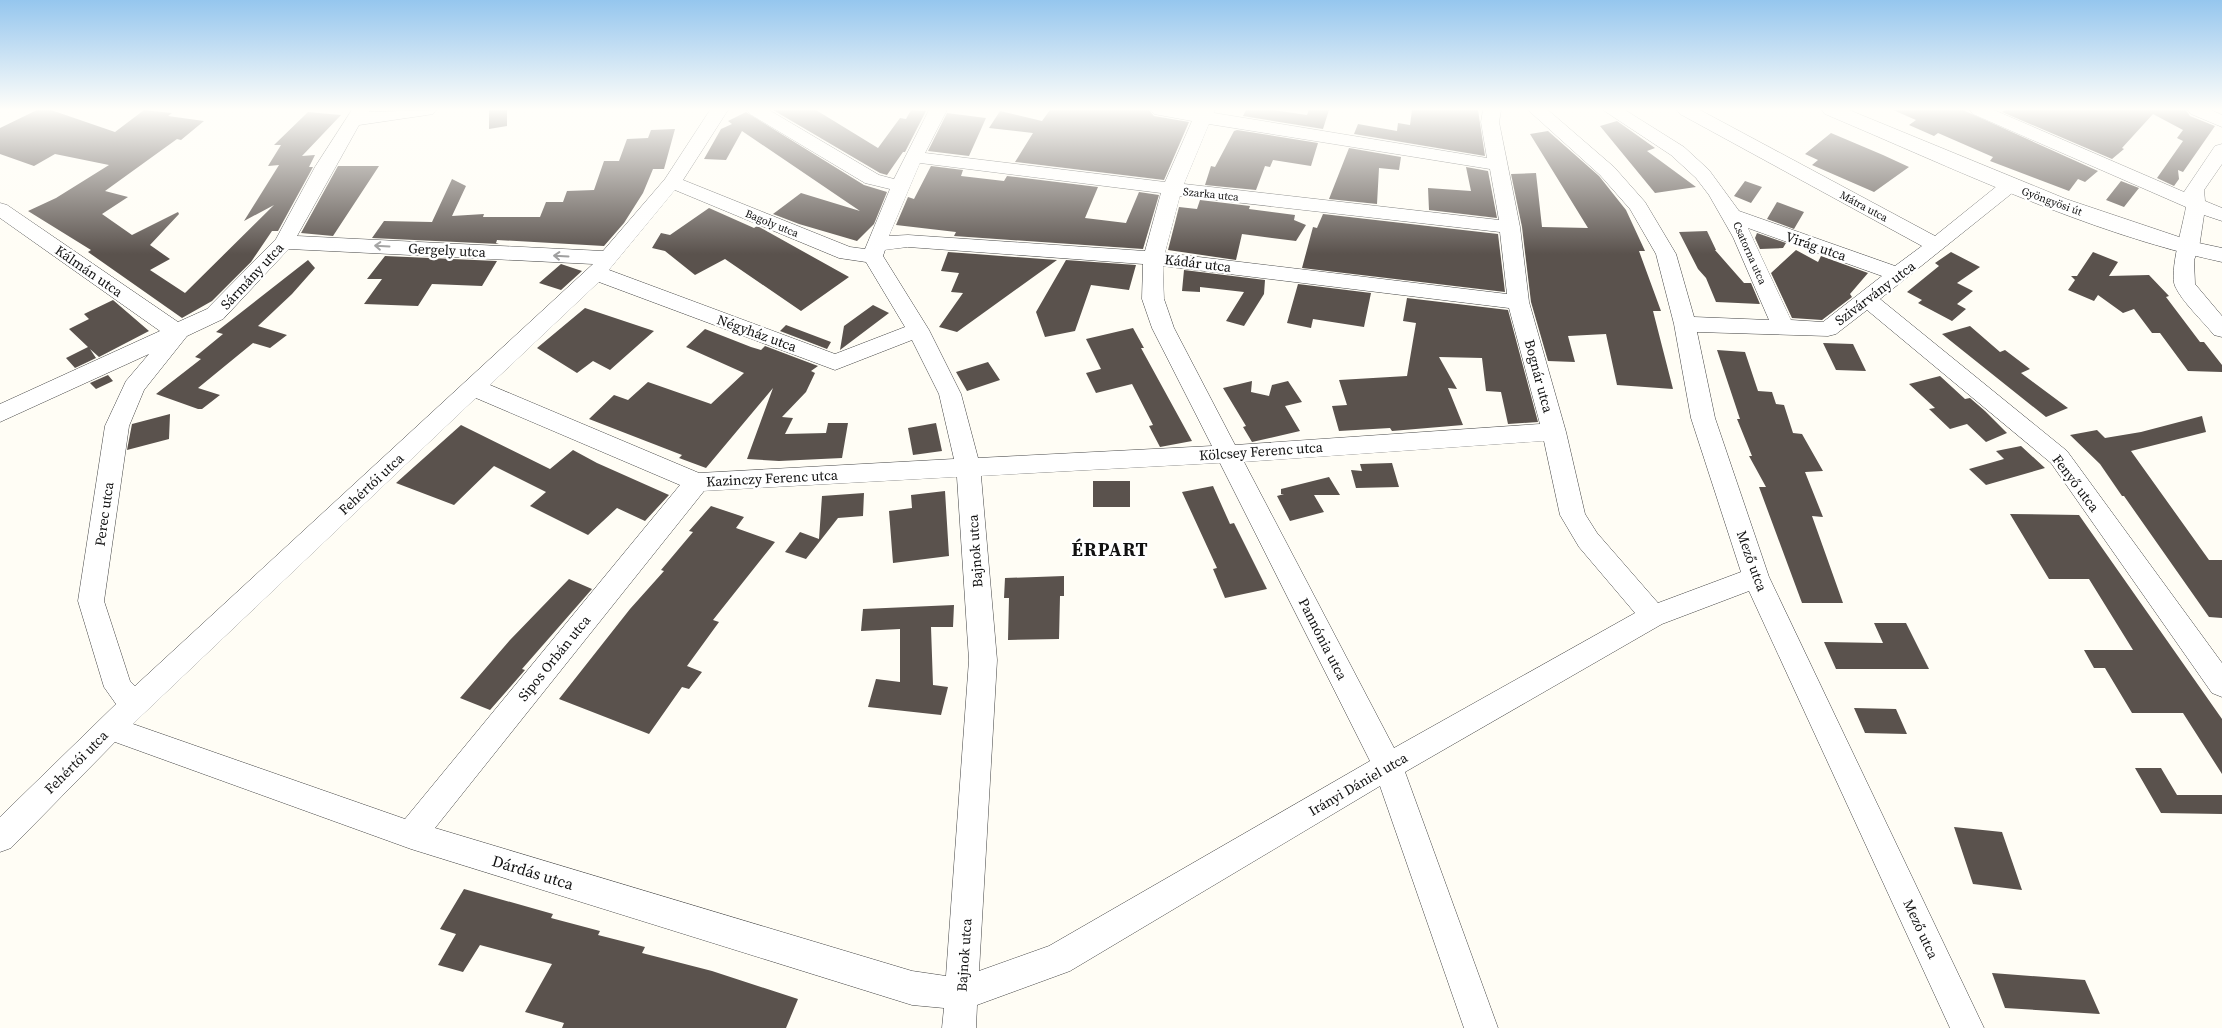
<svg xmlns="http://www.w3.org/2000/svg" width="2222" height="1028" font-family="'Source Serif 4',serif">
	<rect width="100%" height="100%" fill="#fffdf5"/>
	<!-- building -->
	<path fill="#5a524d" d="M37,110H51L115,132L144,110L172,113L168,116L204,121L181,140L177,139L105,191L128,197L102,214L132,235L178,212L179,214L150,245L170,259L150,270L185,293L274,205L244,221L279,165L268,166L281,145H274L308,112L341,115L302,156L315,155L309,167H313L278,231H272L251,262L212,301L182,318L88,252L91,250L28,211L56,198L109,165L55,154L34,166L0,154V128Z
		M489,110H507V126L489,129Z
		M773,110H816L878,148L900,118L906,119L911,110L926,111L905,152H903L887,175L880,173Z
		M1050,110H1149L1154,116L1189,122L1164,180L1015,162L1033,133L989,128L1000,111L1042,121Z
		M1246,110H1273L1307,115L1309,110H1329L1323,129L1243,116Z
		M1412,110H1478L1485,156L1354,134L1358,124L1397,131L1398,123L1410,125Z
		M1893,110H1963L2098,171L2085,182L2078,179L2069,191L1990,161L1993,157L1938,133L1934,136L1909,125L1916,120Z
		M2005,110H2186L2190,116L2215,126L2183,172L2178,170L2179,179L2174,186L2157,178L2183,141L2177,138L2183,130L2153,114L2122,148L2124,149L2112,159L2002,112Z
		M746,112L864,185L887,192L874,224L857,241L799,224L773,214L801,193L860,211L742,131L726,160L704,159L721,129L732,124L728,121Z
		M947,113L986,118L969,156L928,151Z
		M1617,121L1655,148L1647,151L1696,187L1655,193L1600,126Z
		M675,129L664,169H653L643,193L624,223L604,246L497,240L496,243L499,244L372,238L384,221L432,222L452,179L466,186L452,216L484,214L483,217H540L546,202H563L567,191L594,190L604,161H619L627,139L648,138L651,130Z
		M1237,130L1318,143L1311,166L1273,160L1270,167L1265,166L1256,190L1205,185L1211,166L1215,167L1234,131Z
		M1548,131L1599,176L1626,210L1645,251H1639L1661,311H1653L1673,389L1617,385L1606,334L1568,336L1575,362L1548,361L1531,302L1522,227L1511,174L1536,173L1542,227L1588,228L1530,134Z
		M1831,133L1883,155L1909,167L1874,192L1812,165L1818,160L1805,154Z
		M1349,148L1401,157L1399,170L1379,168L1377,204L1329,199Z
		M338,166H379L333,236L301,233Z
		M931,166L963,170L961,176L1004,181L1007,176L1098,187L1085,218L1126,223L1139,192L1159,195L1143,249L954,236L956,232L896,225L908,197L914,199Z
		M1466,167L1488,171L1497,218L1429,210L1428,188L1471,191Z
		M1745,181L1762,187L1751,203L1734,196Z
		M2121,181L2139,188L2124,207L2106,200Z
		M1200,200L1250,206L1249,209L1295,215L1294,220L1306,225L1296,241L1242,234L1236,260L1168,250L1179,207L1197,209Z
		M1777,202L1804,212L1794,229L1767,219Z
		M709,208L754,228L757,226L761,228L849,277L801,311L725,259L695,275L665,251L652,248L661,233L670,235Z
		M1323,214L1498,234L1505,292L1302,268L1313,227L1317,228Z
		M1707,231L1716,250H1715L1744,283H1751L1760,304L1716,302L1706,278L1698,269L1679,232Z
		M1757,233L1786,243L1783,248L1760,249L1755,238Z
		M1796,250L1818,262L1821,256L1868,273L1850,294L1852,297L1822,320L1792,318L1771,273Z
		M948,252L1057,260L957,332L939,327L963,293L951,292L959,273L941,271Z
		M1951,252L1980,267L1957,283L1973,291L1957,304L1966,309L1952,321L1918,303L1922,300L1907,292L1939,266L1935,263Z
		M2093,252L2118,262L2109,276L2149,275L2169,296L2166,297L2200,342H2204L2222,365V372L2188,371L2160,333H2152L2134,309L2123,313L2098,295L2094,301L2068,290L2075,280L2071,276H2077Z
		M385,256L497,261L482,286L432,284L418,306L364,304L382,279H367Z
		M308,260L315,268L292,294L258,326L287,335L270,348L253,343L198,388L220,395L202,409H198L156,394L201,359L195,357L223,334L216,332Z
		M1066,260L1136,265L1129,290L1091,285L1075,331L1045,337L1036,312Z
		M561,264L582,271L561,290L539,283Z
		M1184,270L1265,280L1264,294L1244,326L1226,321L1244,292L1200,287V292L1182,291Z
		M1298,284L1371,293L1364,327L1313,319L1311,328L1287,323Z
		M1407,298L1508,310L1538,422L1508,424L1501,392L1486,391L1482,358L1439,357L1457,389L1448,388L1463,425L1392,431L1390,428L1339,431L1332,406L1347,405L1339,380L1407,376L1416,323L1403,321Z
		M113,300L149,331L99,357L90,349L96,358L75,368L66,358L88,347L69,329L89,319L84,314Z
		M873,305L889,313L840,350L844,326Z
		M585,308L654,331L610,370L593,361L577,373L537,348Z
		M786,325L831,342L827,349L780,331Z
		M1970,326L2000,352L2005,350L2030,369L2021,373L2068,408L2046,417L1942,334Z
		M1133,328L1144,348H1141L1192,441L1160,447L1149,426L1153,425L1132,384L1096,393L1086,373L1101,369L1086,339Z
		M705,329L751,347L761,350L765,346L818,366L811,371L815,373L806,392L782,417L793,418L785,434L826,433L828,423H848L842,458L779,461L747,459L773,388L706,468L679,458L682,455L589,419L614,395L628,400L648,382L711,404L744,373L686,347Z
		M1823,343L1853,344L1866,371L1836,370Z
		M1717,350L1745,352L1758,391L1772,392L1776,404L1784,405L1793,433L1802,434L1823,471L1805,472L1823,517L1812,516L1843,603H1802L1759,487H1766L1749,456H1752L1737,419H1740Z
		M988,362L1000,380L967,391L956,372Z
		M108,375L113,381L96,389L90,383Z
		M1940,376L1965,399L1970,398L1985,411L2007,433L1986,442L1967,424L1950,429L1929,409L1935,408L1909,384Z
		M1252,381L1251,392L1269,396L1272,385L1288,381L1302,402L1285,406L1300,431L1252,442L1243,427L1246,426L1223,388Z
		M170,414L169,439L127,450L132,424Z
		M2202,416L2206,432L2131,451L2209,560H2222V618L2209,617L2124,496H2122L2100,464L2070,435L2097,430L2105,438L2141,432Z
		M936,423L942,451L913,455L908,428Z
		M461,425L550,469L573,450L597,463L669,495L645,521L617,508L588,535L530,506L546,492L494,466L454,505L396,483Z
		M2021,446L2045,468L1986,485L1969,469L2004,459L1996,451Z
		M1392,463L1399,487L1356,488L1351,470L1362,471L1360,464Z
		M1329,477L1340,495H1314L1324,512L1290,521L1277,496L1284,494H1281V489Z
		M1093,481H1130V507H1093Z
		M1213,486L1230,524L1234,523L1267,589L1225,598L1213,569L1217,568L1182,492Z
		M945,491L949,556L893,563L889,511L912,508L911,495Z
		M864,493L863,516L838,518L806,559L785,552L800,532L819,539L822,496Z
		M711,506L744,517L736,528L775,542L713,620L719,622L687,666L702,672L689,689L682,687L649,734L559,699L630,609L664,571L661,570L693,532L689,531Z
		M2010,514L2079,515L2222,719V774L2183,713H2132L2105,668H2094L2084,650H2133L2089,579H2049Z
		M1064,576V596H1060L1059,639L1008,640L1009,598H1004L1005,578Z
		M569,579L592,589L522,669L525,670L490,710L460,698L510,640Z
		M954,605L953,627H931L933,685L948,687L941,715L868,707L876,679L900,682V629L861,631L863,609Z
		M1874,623H1906L1929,669H1836L1824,642L1883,643Z
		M1854,708L1896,709L1907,734L1865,733Z
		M2135,768H2161L2177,795H2222V814L2161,813Z
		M1954,827L2002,832L2022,890L1973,884Z
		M464,889L553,914L551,918L600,931L598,935L645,947L642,953L712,971L798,999L786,1028H562L564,1023L525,1012L552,964L480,945L463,972L438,965L456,934L440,929Z
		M1992,973L2085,980L2100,1014L2005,1008Z"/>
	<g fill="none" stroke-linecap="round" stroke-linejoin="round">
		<!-- minor casing -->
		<g stroke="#444" stroke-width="1">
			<path id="minor" d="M352,110H371L369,112L436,110L433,114L427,115L359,125L297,236L603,251L665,179L710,110H728L683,180L850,247L865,249L890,189L865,183L750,114L747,110H769L879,175L894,179L929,110H947L925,153L1165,182L1192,121L1154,114L1151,110H1215L1214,113L1487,158L1481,122L1483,110H1501L1499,122L1520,227L1529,302L1566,432L1585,514L1597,533L1658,603L1741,572L1691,418L1674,324L1656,254L1630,209L1600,175L1528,110H1548L1614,167L1645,202L1676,254L1694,317L1769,320L1733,237L1709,195L1696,178L1671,155L1603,110H1625L1684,147L1709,170L1739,211L1895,266L1922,246L1680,114L1677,110H1700L1935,236L2002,182H2016L2019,186L2016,190L1880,299L2067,451L2222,663V697L2212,693L2051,463L1867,310L1836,334L1828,336L1697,332L1715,418L1769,577L1984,1028H1950L1749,591L1662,624L1405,772L1498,1028H1464L1380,786L1070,971L977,1005L976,1028H942L944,1008L912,1005L411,849L115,742L11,848L0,852V817L116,704L104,687L78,601L105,426L126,381L149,354L0,422V404L160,331L0,218V203L7,205L178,322L207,309L276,239L315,167ZM1209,124L1490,169L1499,220L1184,184ZM920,163L1161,193L1145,251L908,235L889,236ZM675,190L839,258L866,262L905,327L835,354L609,270ZM1180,196L1500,232L1507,294L1165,253ZM1748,228L1882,276L1823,322L1791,320ZM908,247L1143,264L1142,299L1152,328L1212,446L978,458L961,394L929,330L883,256L885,250ZM289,249L593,264L135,686L130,681L104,601L129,426L144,390L187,336L223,319ZM1163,266L1509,308L1540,424L1235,445L1174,328L1164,299ZM599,282L835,370L912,340L939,394L954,459L699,473L490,385ZM476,398L680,485L405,819L133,724ZM1544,441L1560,515L1579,547L1635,613L1394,748L1244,462ZM1220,463L1370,761L1049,946L979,971L997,660L981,476ZM957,477L969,660L946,976L912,971L435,828L704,491Z
				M1970,110H1994L2184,192L2215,146L2222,144V164L2204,190L2205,201L2222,208V221L2204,215L2199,248L2194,260L2195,284L2222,316V337L2214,335C2203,321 2182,302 2175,286C2169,272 2183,225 2186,207L1973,114Z
				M2188,110H2211L2222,115V127L2191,114Z"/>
		</g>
		<!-- tertiary casing -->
		<g stroke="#444" stroke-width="1">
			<path id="tertiary" d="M1822,110H1849L2066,199L2194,242L2222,248V262C2087,233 1953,168 1825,114Z"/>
		</g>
		<!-- minor -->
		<use href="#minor" fill="#fff" fill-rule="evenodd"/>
		<!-- tertiary -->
		<use href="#tertiary" fill="#fff" fill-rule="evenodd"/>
	</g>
	<!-- one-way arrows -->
	<defs><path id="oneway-shaft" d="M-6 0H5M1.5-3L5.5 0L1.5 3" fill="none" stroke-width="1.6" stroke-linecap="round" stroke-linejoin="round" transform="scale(1.25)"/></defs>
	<g stroke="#a0a0a0">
		<use href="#oneway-shaft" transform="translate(382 246) rotate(-177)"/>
		<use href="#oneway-shaft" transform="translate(561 256) rotate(-177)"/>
	</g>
	<!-- sky -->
	<linearGradient id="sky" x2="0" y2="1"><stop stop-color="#95c6ee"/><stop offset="0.43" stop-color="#fffefa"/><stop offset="1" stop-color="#fffefa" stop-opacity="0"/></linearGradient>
	<rect width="2222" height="254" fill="url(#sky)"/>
	<g text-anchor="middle" stroke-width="5" stroke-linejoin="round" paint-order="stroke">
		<!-- far-street labels -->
		<g font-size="11" fill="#111" stroke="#fff">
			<text transform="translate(1211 194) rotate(6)" y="4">Szarka utca</text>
			<text transform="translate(2052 201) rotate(20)" y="4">Gyöngyösi út</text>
			<text transform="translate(1864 206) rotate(28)" y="4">Mátra utca</text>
			<text transform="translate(772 223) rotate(22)" y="4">Bagoly utca</text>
			<text transform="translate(1750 253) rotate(66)" y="4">Csatorna utca</text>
		</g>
		<!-- street labels -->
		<g font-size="14" fill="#111" stroke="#fff">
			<text transform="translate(1816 246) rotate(19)" y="5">Virág utca</text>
			<text transform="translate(447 250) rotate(3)" y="5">Gergely utca</text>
			<text transform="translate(1198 263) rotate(7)" y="5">Kádár utca</text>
			<text transform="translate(89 271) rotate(35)" y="5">Kálmán utca</text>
			<text transform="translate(252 276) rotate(-47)" y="5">Sármány utca</text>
			<text transform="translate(1875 293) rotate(-37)" y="5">Szivárvány utca</text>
			<text transform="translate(757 333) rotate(20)" y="5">Négyház utca</text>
			<text transform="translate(1539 376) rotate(75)" y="5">Bognár utca</text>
			<text transform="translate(1261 451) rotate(-4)" y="5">Kölcsey Ferenc utca</text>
			<text transform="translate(772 478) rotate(-3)" y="5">Kazinczy Ferenc utca</text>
			<text transform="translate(2076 483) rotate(53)" y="5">Fenyő utca</text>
			<text transform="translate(371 484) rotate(-43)" y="5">Fehértói utca</text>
			<text transform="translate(104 514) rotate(-82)" y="5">Perec utca</text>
			<text transform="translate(975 551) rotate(-94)" y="5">Bajnok utca</text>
			<text transform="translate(1752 561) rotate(70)" y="5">Mező utca</text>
			<text transform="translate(1323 639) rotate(63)" y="5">Pannónia utca</text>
			<text transform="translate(554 658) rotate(-51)" y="5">Sipos Orbán utca</text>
			<text transform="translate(76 762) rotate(-45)" y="5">Fehértói utca</text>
			<text transform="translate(1358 784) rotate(-30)" y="5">Irányi Dániel utca</text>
			<text transform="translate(1921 929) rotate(65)" y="5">Mező utca</text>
			<text transform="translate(964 955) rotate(-86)" y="5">Bajnok utca</text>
		</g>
		<!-- near-street labels -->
		<g font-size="16" fill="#111" stroke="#fff">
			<text transform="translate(533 872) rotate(17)" y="6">Dárdás utca</text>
		</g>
		<!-- district labels -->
		<g font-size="19" font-weight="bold" letter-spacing="1" fill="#111" stroke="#fff">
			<text x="1110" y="556">ÉRPART</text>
		</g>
	</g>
</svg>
